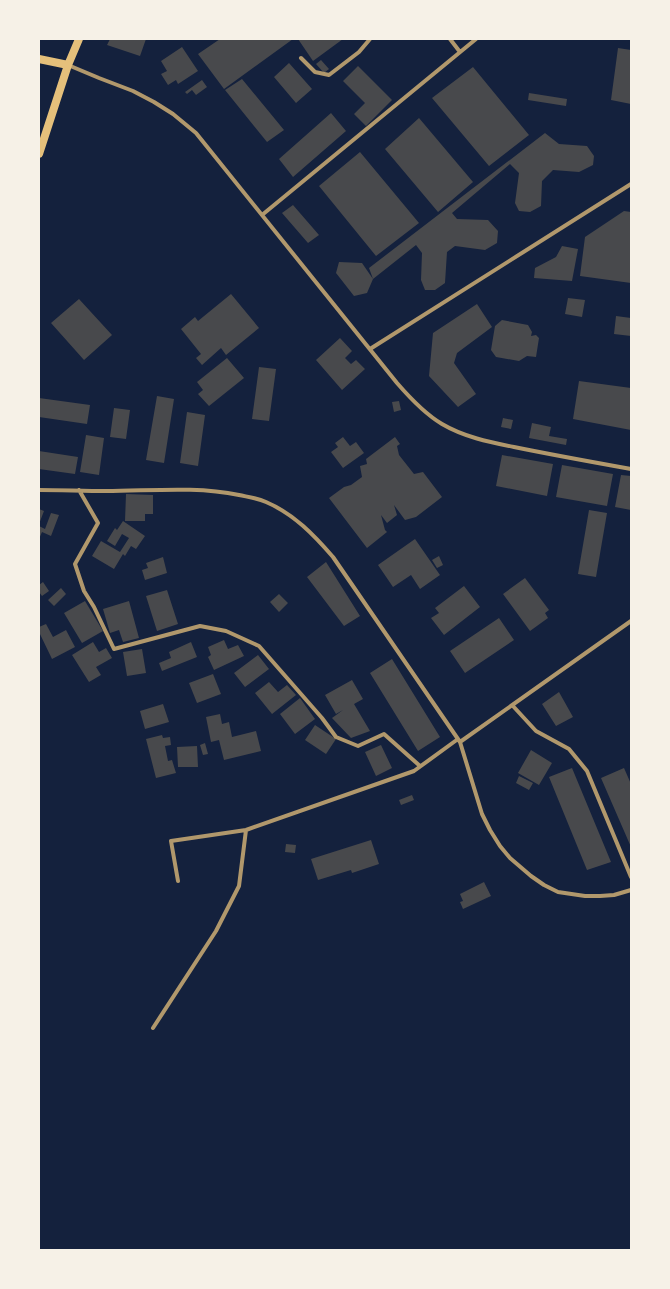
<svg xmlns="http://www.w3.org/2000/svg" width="670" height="1289" font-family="Karla,sans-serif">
	<rect width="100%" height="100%" fill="#14213d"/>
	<!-- building -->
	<path fill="#48494c" d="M110,39H146L140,56L107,45Z
		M220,39H293L224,89L198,54Z
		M298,39H343L313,61Z
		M182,47L198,71L178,84L176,80L168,85L161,74L167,71L161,61Z
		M618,48L631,50V104L611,100Z
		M321,60L329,69L324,73L316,64Z
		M289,63L312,89L296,103L274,77Z
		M358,66L392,100L366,126L354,114L365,103L343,81Z
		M473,67L529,135L489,166L432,98Z
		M242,79L284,130L267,142L225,90Z
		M202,80L207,87L196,95L192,90L187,94L185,92Z
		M529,93L567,99L566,106L528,100Z
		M331,113L346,131L293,177L279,159Z
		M419,118L473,182L438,212L385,149Z
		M545,133L559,144L587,146L594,156L593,165L579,172L553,170L542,181L541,206L530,212L519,211L515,203L519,173L510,164L452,213L457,219L488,220L498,231L497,243L485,250L455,246L447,252L445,283L435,290H425L421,280L422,253L416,245L373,279L369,268Z
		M360,152L419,223L376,256L319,186Z
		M293,205L319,235L308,243L282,213Z
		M624,211L631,212V283L580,276L585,237Z
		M562,246L578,249L572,281L534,278L535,268L556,257Z
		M339,262L362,263L373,279L367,293L354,296L336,273Z
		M231,294L259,328L226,355L221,348L202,365L196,358L201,354L181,329L195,317L198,321Z
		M568,298L585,300L582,317L565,314Z
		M79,299L112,335L84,360L51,323Z
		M477,304L492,327L457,353L454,363L476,394L458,407L429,376L433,333Z
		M616,316L631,318V336L614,334Z
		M502,320L528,325L532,332L531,336L536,335L539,338L536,357L527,356L519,361L496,357L491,350L495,326Z
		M340,338L352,351L345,358L351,364L356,360L365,369L342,390L316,360Z
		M227,358L244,378L209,406L198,394L203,390L197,382Z
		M259,367L276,369L269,421L252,419Z
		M579,381L631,388V430L573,419Z
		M157,396L174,399L164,463L146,460Z
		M39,398L90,405L87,424L39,417Z
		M399,401L401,410L394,412L392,402Z
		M114,408L130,410L126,439L110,437Z
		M187,412L205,415L198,466L180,463Z
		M503,418L513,420L511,429L501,427Z
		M532,423L551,427L549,436L567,439L566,445L529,438Z
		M86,435L104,438L99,475L80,472Z
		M343,437L350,446L356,442L364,453L343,468L331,452L338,447L335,443Z
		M395,437L400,444L397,446L399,455L414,474L423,472L442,497L416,517L405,520L394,505L397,515L387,523L381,515L385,530L387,532L367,548L329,498L344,487L351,485L362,477L360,466L367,464L366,459Z
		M39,451L78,457L75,474L39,469Z
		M502,455L553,464L547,496L496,486Z
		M562,465L613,474L607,506L556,497Z
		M621,475L631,476V510L615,507Z
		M126,494L153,495V514H145V521H125Z
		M39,509L44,511L39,524Z
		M589,510L607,513L596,577L578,574Z
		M51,513L59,515L51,536L42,532L39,539V526L45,529Z
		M123,521L145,536L136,549L131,546L125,556L123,554L114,569L92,556L101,541L120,552L129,538L122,534L115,546L107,541L115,528L117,530Z
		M415,539L440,575L420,589L411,575L393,587L378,565Z
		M439,556L443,565L437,568L432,560Z
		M163,557L167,573L145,580L142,570L148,568L146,563Z
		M326,562L360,616L344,626L307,577Z
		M525,578L549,610L545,613L548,618L530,631L503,594Z
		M43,582L49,591L42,596L39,592V585Z
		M464,586L480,607L444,635L431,618L439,613L435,608Z
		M61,588L66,594L54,606L48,600Z
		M167,590L178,624L157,631L146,596Z
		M279,594L288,603L279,612L270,602Z
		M85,601L103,631L82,643L64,613Z
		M129,601L139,638L123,642L119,630L110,633L103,609Z
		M499,618L514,640L465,673L450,651Z
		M46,624L53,637L66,630L75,647L52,659L39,632V627Z
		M224,640L228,649L238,645L244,656L214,670L208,657L211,655L208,647Z
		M93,642L99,652L106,648L112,658L96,667L101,675L89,682L72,655Z
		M191,642L197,657L162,671L159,663L171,658L169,652Z
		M142,649L146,673L127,676L123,652Z
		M258,655L269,669L245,687L234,673Z
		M392,659L440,737L418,751L370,673Z
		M213,674L221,694L197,703L189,683Z
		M352,680L363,699L354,704L370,731L351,738L332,718L343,710L336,714L325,695Z
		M269,682L278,692L287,685L296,695L272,714L255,693Z
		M559,692L573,717L556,726L542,704Z
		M300,698L315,719L295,734L280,714Z
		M163,704L169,722L145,729L140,711Z
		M220,714L222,724L229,722L232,737L256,731L261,751L224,760L219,740L211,742L206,717Z
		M315,725L336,739L326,754L305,740Z
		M162,735L163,738L170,737L171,745L165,746L168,761L172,760L176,773L156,778L146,739Z
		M205,743L208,754L203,755L200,745Z
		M381,745L392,768L376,776L365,752Z
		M197,746L198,767H178L177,747Z
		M531,750L552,763L539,785L518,773Z
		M572,768L611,862L587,870L549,777Z
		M624,768L631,784V847L601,778Z
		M519,776L533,783L529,790L516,783Z
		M412,795L414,800L401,805L399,800Z
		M371,840L379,864L352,873L351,870L318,880L311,859Z
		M286,844L296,845L295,853L285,852Z
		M484,882L491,896L463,909L460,902L463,901L460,894Z"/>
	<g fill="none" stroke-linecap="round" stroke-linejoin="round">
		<!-- minor -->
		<path stroke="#b1986c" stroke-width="4" d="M450,39L460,52
			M301,58L315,72L329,75L359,52L370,39
			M68,65L99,78L133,91L154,102L173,114L196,133L397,383C410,398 425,414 442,424C464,437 489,442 514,447C553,455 592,462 631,469
			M262,215L476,39
			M370,349L631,184
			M39,490C61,490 84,491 106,491C150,491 195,486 239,495C248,497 257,498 266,502C294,514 314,535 333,557L460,742L482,814L490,830L500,846L510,858L531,876L544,885L558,892L585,896H600L614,895L631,890
			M79,490L98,523L75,564L84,591L94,607L114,649L200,626L226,631L259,646L322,718L336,737L358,746L384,734L420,766
			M512,705L536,731L569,749L587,771L631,877
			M460,742L631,621
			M178,881L171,841L246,830L414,771L458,739
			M153,1028L216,931L239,886L246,830"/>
		<!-- secondary -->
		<path stroke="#e5c07b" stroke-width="8" d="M39,59L68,65
			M39,154L68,65L79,39"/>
	</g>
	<!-- border -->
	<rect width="670" height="1289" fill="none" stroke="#f6f1e7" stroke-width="80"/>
</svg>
